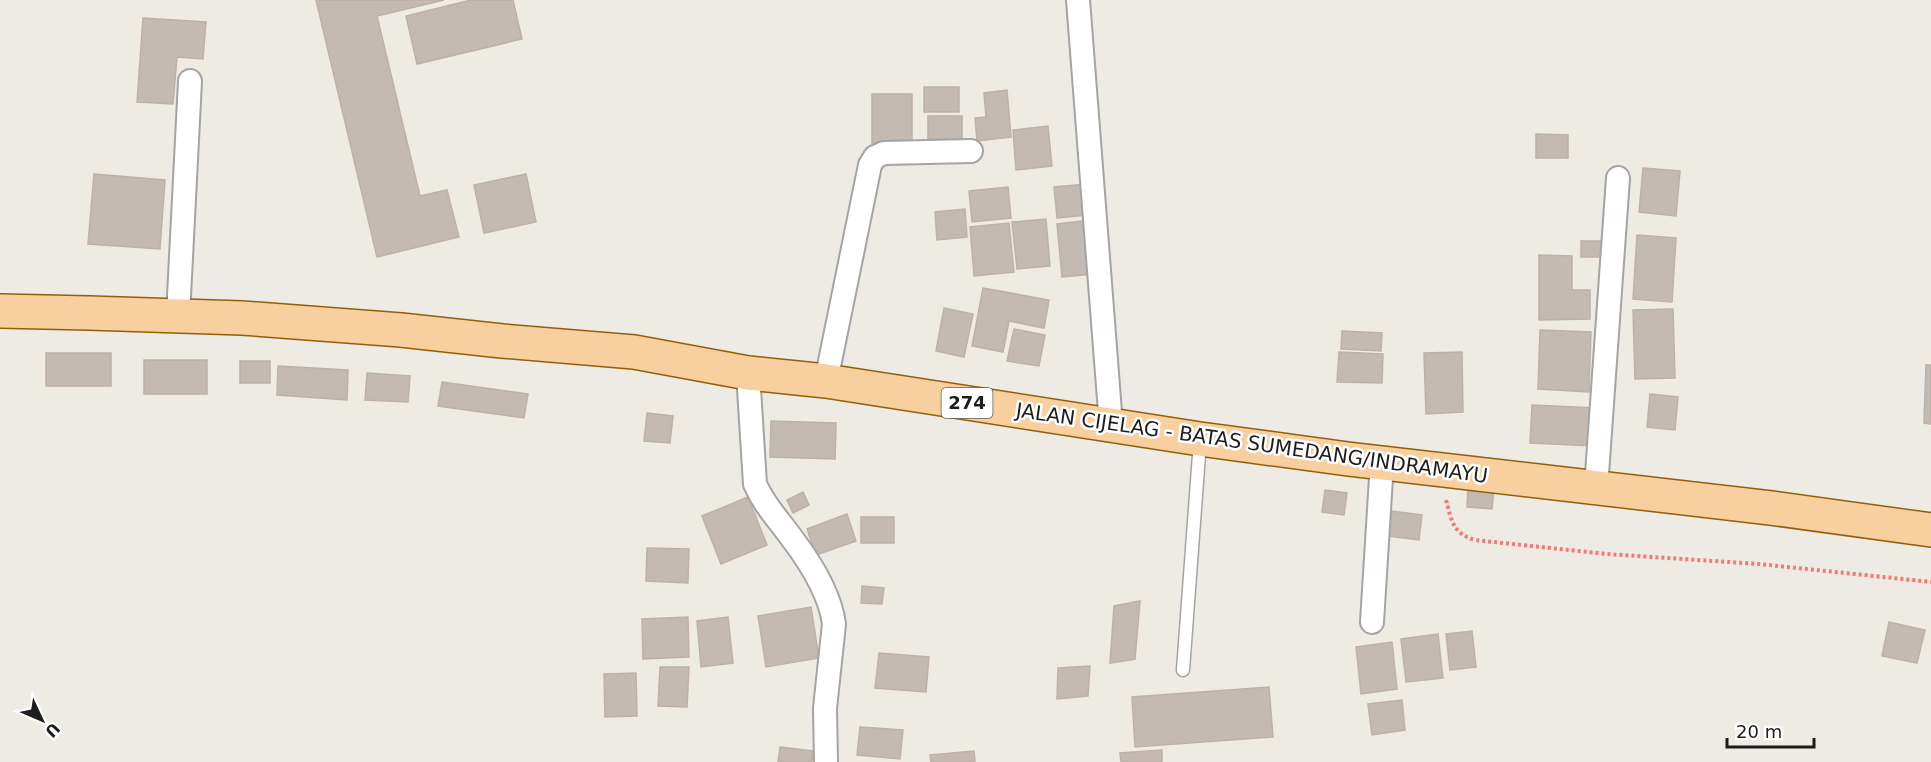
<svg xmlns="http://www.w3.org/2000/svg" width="1931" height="762" font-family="'DejaVu Sans',sans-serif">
	<rect width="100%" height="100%" fill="#eeeae4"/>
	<!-- building -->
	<path fill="#c3bab3" stroke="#bfb1a7" stroke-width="1.5" d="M316,0H444L377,16L420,196L447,190L459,237L377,257Z
		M471,0H513L522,39L417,64L406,16Z
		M143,18L206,22L203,59L177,57L173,104L137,102Z
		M924,87H959V112H924Z
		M1007,90L1011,137L977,141L975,118L986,117L984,93Z
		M872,94H912V143H872Z
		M928,116H962V144H928Z
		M1048,126L1052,166L1016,170L1013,130Z
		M1536,134L1568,135V158H1536Z
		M1643,168L1680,171L1676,216L1639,212Z
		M94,174L165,180L160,249L88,244Z
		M526,174L536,222L484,233L474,185Z
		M1086,184L1088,215L1057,218L1054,187Z
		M1008,187L1011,218L972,222L969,191Z
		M965,209L967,237L937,240L935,212Z
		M1046,219L1050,266L1017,269L1012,222Z
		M1090,220L1094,274L1062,277L1057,224Z
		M1009,223L1014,272L974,276L970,227Z
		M1637,235L1676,238L1672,302L1633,299Z
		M1581,241H1606V257H1581Z
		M1539,255L1572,256V290H1590V319L1539,320Z
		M983,288L1049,300L1044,328L1009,321L1003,352L972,346Z
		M944,308L973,314L964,357L936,351Z
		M1673,309L1675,378L1635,379L1633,310Z
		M1014,329L1045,335L1039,366L1007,361Z
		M1540,330L1591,332L1589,392L1538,389Z
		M1342,331L1382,333L1381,351L1341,349Z
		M1339,352L1383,354L1382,383L1337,382Z
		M1462,352L1463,412L1426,414L1424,353Z
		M46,353H111V386H46Z
		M144,360H207V394H144Z
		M240,361H270V383H240Z
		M1926,365H1931V424L1924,423Z
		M278,366L348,370L347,400L277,395Z
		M367,373L410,376L408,402L365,400Z
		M442,382L528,394L524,418L438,406Z
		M1650,394L1678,397L1675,430L1647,427Z
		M1532,405L1596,408L1594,446L1530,443Z
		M647,413L673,416L670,443L644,441Z
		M771,421L836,423L835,459L770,457Z
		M1468,485L1494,487L1492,509L1467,507Z
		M1325,490L1347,493L1344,515L1322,512Z
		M803,492L809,505L793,513L787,500Z
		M748,497L767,545L721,564L702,516Z
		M1391,511L1422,515L1419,540L1388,536Z
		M847,514L856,541L816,555L807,529Z
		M861,517H894V543H861Z
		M647,548L689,549L688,583L646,581Z
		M862,586L884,588L882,604L861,603Z
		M1140,601L1135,659L1110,663L1114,606Z
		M811,607L819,658L766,667L758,616Z
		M688,617L689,657L643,659L642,619Z
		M728,617L733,663L701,667L697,621Z
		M1889,622L1925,630L1917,663L1882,656Z
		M1472,631L1476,667L1450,670L1446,634Z
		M1438,634L1443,678L1406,682L1401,639Z
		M1392,642L1397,689L1361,694L1356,647Z
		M879,653L929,657L926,692L875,688Z
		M1090,666L1088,696L1057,699L1058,668Z
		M660,667H689L687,707L658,706Z
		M636,673L637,716L605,717L604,674Z
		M1269,687L1273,737L1135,747L1132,697Z
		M1402,700L1405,730L1372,735L1368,704Z
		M860,727L903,730L900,759L857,755Z
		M780,747L813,751L812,762H778Z
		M1162,750V762H1121L1120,753Z
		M974,751L975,762H931L930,755Z"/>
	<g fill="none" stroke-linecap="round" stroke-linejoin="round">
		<!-- lane casing -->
		<g stroke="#a4a4a4" stroke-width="15">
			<path id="lane" d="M1183,670L1200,441"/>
		</g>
		<!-- street casing -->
		<g stroke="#a4a4a4" stroke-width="26">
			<path id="street" d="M1078,0L1111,425
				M178,316L190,81
				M748,373L755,484C764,505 778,519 791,537C810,562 830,593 834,624L825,708L826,762
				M826,381L870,165L875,157L884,153L971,151
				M1596,488L1618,178
				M1372,622L1382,462"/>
		</g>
		<!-- primary casing -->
		<g stroke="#916006" stroke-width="36">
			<path id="primary" d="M0,311L89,313L242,318L401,330L502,341L634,352L748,373L826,381L1200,439L1348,459L1771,508L1931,530"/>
		</g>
		<!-- path -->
		<path stroke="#f47a6f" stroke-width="4" stroke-dasharray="3 3" stroke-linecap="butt" d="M1446,500C1452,521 1452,533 1475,540L1607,554L1759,564L1931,582"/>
		<!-- lane -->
		<use href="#lane" stroke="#fff" stroke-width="12"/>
		<!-- street -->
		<use href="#street" stroke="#fff" stroke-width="22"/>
		<!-- primary -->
		<use href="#primary" stroke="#f8cf9f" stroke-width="33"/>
	</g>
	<g text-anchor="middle" stroke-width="5" stroke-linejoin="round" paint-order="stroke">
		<!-- shield labels -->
		<rect fill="#fff" stroke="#616161" stroke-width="1.5" x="941.5" y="388" width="51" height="30" rx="4.5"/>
		<g font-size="18" font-weight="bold" fill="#1d1d1d">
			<text x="967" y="409">274</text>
		</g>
		<!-- street labels -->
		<g font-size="20" fill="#1d1d1d" stroke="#fff">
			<text transform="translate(1252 443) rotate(8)" y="7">JALAN CIJELAG - BATAS SUMEDANG/INDRAMAYU</text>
		</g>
	</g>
	<!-- north arrow -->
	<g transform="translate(42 720) rotate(134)" stroke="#ffffff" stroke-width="4.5" paint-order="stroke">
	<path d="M0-4.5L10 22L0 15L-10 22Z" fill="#1d1d1d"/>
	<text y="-9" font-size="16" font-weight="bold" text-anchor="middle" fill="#1d1d1d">U</text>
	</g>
	<!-- scale -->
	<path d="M1727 738v9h87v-9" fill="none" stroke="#1d1d1d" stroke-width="3"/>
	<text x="1736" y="738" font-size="18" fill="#1d1d1d" stroke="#ffffff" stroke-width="4.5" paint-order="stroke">20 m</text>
</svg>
